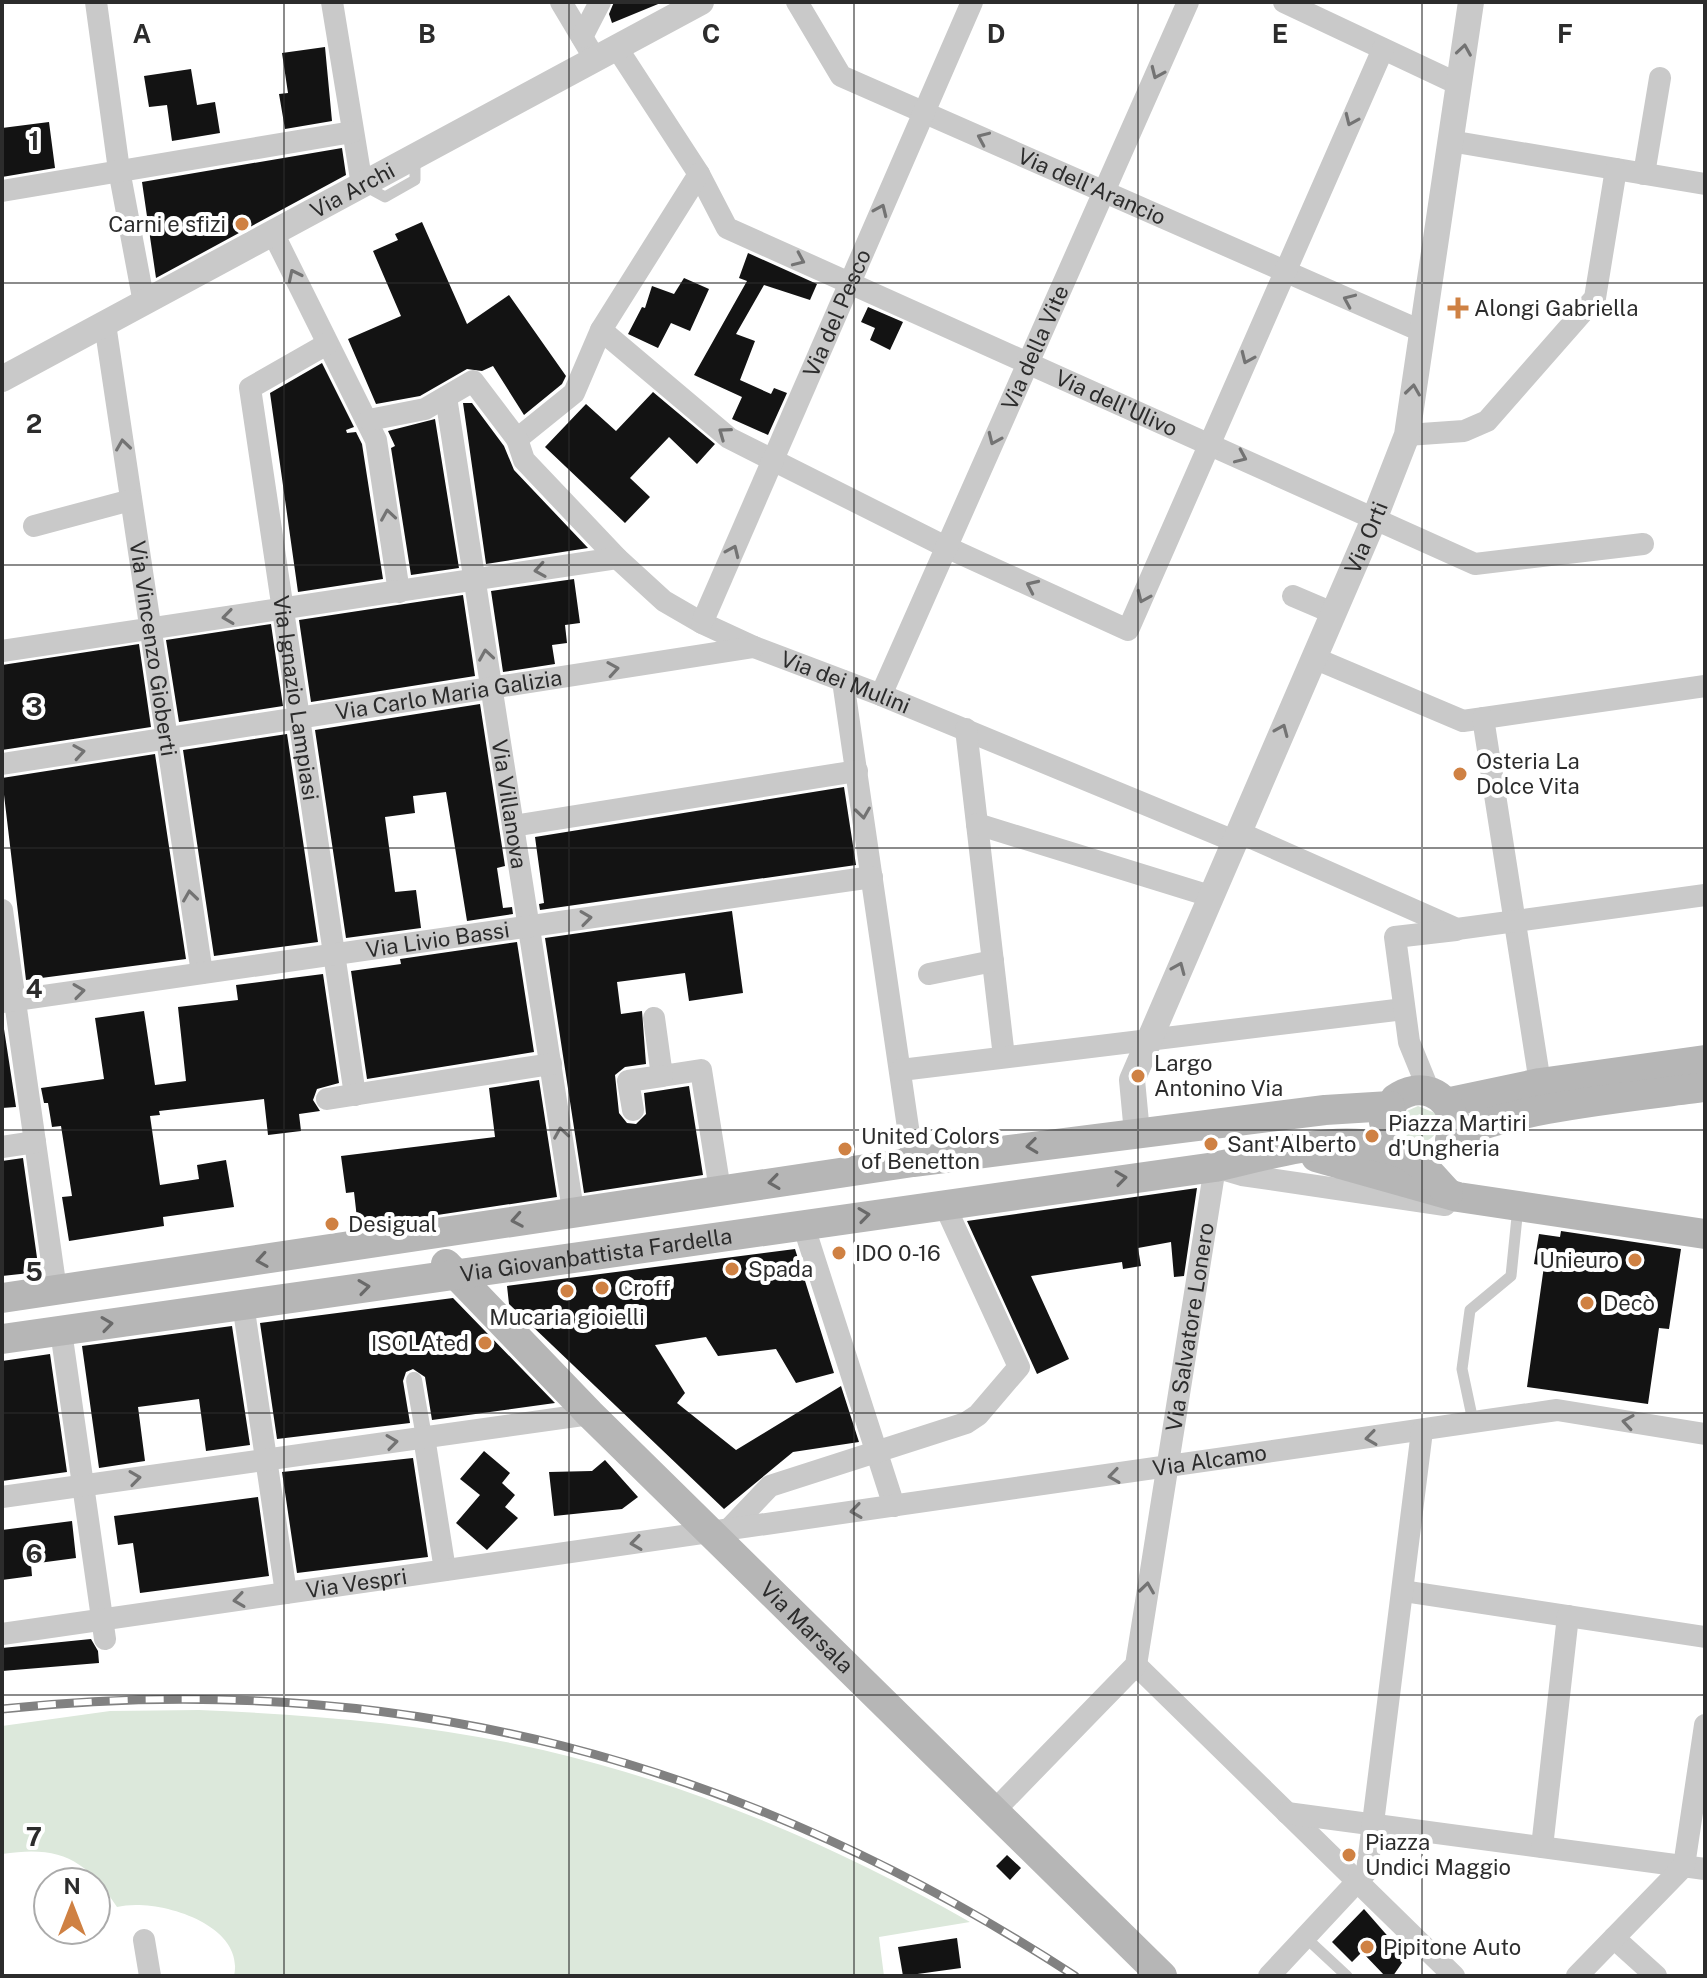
<svg xmlns="http://www.w3.org/2000/svg" width="1707" height="1978" font-family="'Public Sans',sans-serif">
	<rect width="100%" height="100%" fill="#fff"/>
	<!-- green -->
	<path fill="#dce8db" fill-rule="evenodd" d="M1418,1106L1435,1113C1441,1125 1438,1137 1424,1142L1408,1138L1402,1127L1407,1111ZM1420,1114L1429,1123L1428,1130L1419,1134L1409,1124L1411,1118Z
		M199,1710C314,1715 431,1724 543,1750C694,1785 836,1846 970,1922L879,1937L884,1976H234C246,1923 155,1897 117,1907C86,1859 60,1845 2,1854V1726L110,1711Z"/>
	<!-- building -->
	<path fill="#131313" d="M614,2H663L612,23L609,14Z
		M325,47L332,121L285,129L279,94L288,93L282,53Z
		M191,69L197,105L215,102L220,133L172,141L167,105L149,107L144,76Z
		M49,122L55,168L2,177V128Z
		M342,148L346,175L156,278L142,182Z
		M422,222L467,324L509,295L566,376L562,384L524,415L493,366L482,371L467,369L420,396L376,404L348,339L401,316L373,251L398,240L395,234Z
		M748,253L817,284L810,300L764,285L736,334L755,341L740,380L771,394L774,388L787,393L768,435L732,419L742,397L694,375L747,281L739,278Z
		M684,278L709,289L690,331L671,323L658,348L628,334L642,307L645,308L652,286L674,294Z
		M868,307L903,322L890,350L870,340L875,328L861,322Z
		M322,363L354,427L346,430L347,433L356,432L362,444L383,579L298,592L270,393Z
		M653,392L715,444L697,464L669,437L630,478L650,497L625,523L545,447L586,404L616,431Z
		M463,403H472L504,446L514,470L588,548L486,564Z
		M435,419L459,568L411,575L391,448L395,446L388,431Z
		M574,579L580,623L565,625L567,643L552,645L555,664L503,672L491,591Z
		M463,595L475,676L311,702L299,620Z
		M271,624L283,706L179,722L166,640Z
		M139,644L151,727L2,750V665Z
		M480,704L505,866L497,868L503,908L512,907L513,914L467,921L446,792L413,796L415,813L385,817L395,892L416,890L421,928L346,938L315,730Z
		M287,734L318,942L214,956L183,750Z
		M155,754L186,959L26,980L2,778Z
		M844,787L856,865L540,910L539,904L544,903L535,837Z
		M732,911L743,993L689,1001L685,973L617,982L621,1014L642,1011L646,1064L625,1067L615,1075L619,1113L627,1123L636,1124L646,1114L644,1093L689,1086L703,1175L584,1193L545,938Z
		M517,942L534,1052L367,1079L351,971L401,964L400,959Z
		M323,974L339,1083L317,1089L313,1100L320,1111L299,1114L301,1131L268,1135L264,1099L159,1111L160,1115L150,1116L160,1185L199,1179L197,1165L226,1160L234,1207L163,1217L164,1226L69,1241L62,1197L72,1196L61,1126L52,1127L48,1103H44L41,1088L104,1079L95,1018L144,1011L155,1085L186,1081L178,1007L238,1000L236,985Z
		M2,1016L16,1107L2,1108Z
		M539,1080L557,1197L358,1227L354,1192L346,1193L341,1156L495,1137L489,1088Z
		M23,1158L39,1272L2,1276V1161Z
		M1197,1188L1184,1276L1174,1277L1171,1242L1138,1248L1141,1266L1123,1269L1122,1262L1031,1276L1069,1359L1037,1374L967,1221Z
		M1561,1231L1681,1249L1669,1329L1659,1328L1648,1404L1527,1387L1544,1266L1534,1264L1539,1234L1560,1237Z
		M795,1249L834,1373L796,1383L776,1349L718,1356L706,1337L655,1345L685,1393L677,1403L736,1450L841,1386L859,1442L793,1452L724,1509L509,1304L507,1286Z
		M453,1298L555,1403L432,1420L425,1377L413,1369L406,1372L403,1381L410,1423L277,1439L260,1323Z
		M232,1326L250,1445L206,1451L199,1399L138,1407L145,1461L99,1468L82,1346Z
		M50,1354L67,1472L2,1481V1361Z
		M484,1451L510,1473L502,1483L515,1495L505,1507L518,1518L487,1550L456,1523L480,1495L460,1479Z
		M413,1458L428,1557L297,1573L282,1472Z
		M605,1460L638,1497L622,1509L554,1516L549,1472L592,1471Z
		M258,1497L269,1576L140,1593L133,1543L118,1545L114,1516Z
		M72,1521L76,1558L31,1564L32,1576L2,1580V1530Z
		M91,1639L98,1651L99,1663L2,1671V1648Z
		M1007,1855L1021,1868L1010,1880L996,1866Z
		M1364,1909L1406,1957L1393,1976H1385L1362,1952L1352,1962L1332,1942Z
		M957,1938L961,1968L903,1976L898,1947Z"/>
	<g fill="none" stroke-linecap="round" stroke-linejoin="round">
		<!-- service -->
		<path stroke="#c9c9c9" stroke-width="11" d="M363,185L385,197L415,180V158
			M1473,1421L1462,1369L1470,1310L1511,1276L1518,1207
			M1305,1937L1347,1976"/>
		<!-- pedestrian -->
		<path stroke="#c9c9c9" stroke-width="16" d="M414,1380L424,1437"/>
		<!-- minor -->
		<g stroke="#c9c9c9" stroke-width="22">
			<path d="M96,2L119,170L144,303"/>
			<path d="M332,2L362,185"/>
			<path d="M561,2L595,59"/>
			<path id="s1" d="M797,2L841,76L1421,331"/>
			<path d="M1284,2L1458,84"/>
			<path d="M582,37L600,2"/>
			<path id="s2" d="M617,48L699,174L727,228L1475,564L1643,544"/>
			<path d="M1450,141L1705,184"/>
			<path d="M1644,174L1660,78"/>
			<path d="M2,191L352,132"/>
			<path d="M273,233L376,440L399,592"/>
			<path id="s3" d="M105,324L202,973"/>
			<path d="M601,330L729,438L946,547L1128,630L1383,49"/>
			<path id="s4" d="M327,344L250,388L355,1095"/>
			<path id="s5" d="M446,397L573,1210"/>
			<path d="M369,420L425,409L473,381L517,439L574,393L601,330L699,174"/>
			<path d="M1407,435L1464,431L1487,421L1595,298L1616,169"/>
			<path id="s6" d="M517,439L524,460L617,558L664,601L702,623L754,647L881,695L1234,841"/>
			<path d="M34,526L131,500"/>
			<path d="M1293,596L1333,613"/>
			<path id="s7" d="M702,623L972,2"/>
			<path d="M2,651L617,558"/>
			<path d="M1314,658L1463,721L1705,686"/>
			<path d="M843,681L913,1162"/>
			<path id="s8" d="M881,695L1188,2"/>
			<path d="M1483,718L1540,1083"/>
			<path d="M966,729L1004,1057"/>
			<path id="s9" d="M2,764L754,647"/>
			<path d="M977,824L1210,896"/>
			<path d="M513,826L857,771"/>
			<path d="M1238,832L1457,929L1705,895"/>
			<path d="M2,910L56,1290"/>
			<path d="M929,974L993,961"/>
			<path id="s10" d="M2,1002L872,877"/>
			<path d="M654,1018L662,1076L701,1070L720,1190"/>
			<path d="M901,1070L1404,1009"/>
			<path d="M1429,1091L1409,1042L1395,937L1456,930"/>
			<path d="M327,1099L551,1064"/>
			<path d="M633,1110L628,1081L662,1076"/>
			<path d="M2,1147L35,1142"/>
			<path d="M803,1224L894,1506"/>
			<path d="M243,1304L286,1593"/>
			<path d="M61,1331L105,1639"/>
			<path d="M424,1437L445,1570"/>
			<path d="M2,1497L590,1414"/>
			<path d="M728,1530L770,1486L966,1423L978,1415L1019,1367L944,1204"/>
			<path d="M1403,1591L1705,1637"/>
			<path id="s11" d="M2,1634L1557,1410L1705,1434"/>
			<path d="M1136,1665L1454,1976"/>
			<path id="s12" d="M994,1811L1136,1665L1215,1167L1242,1175L1445,1205"/>
			<path d="M1287,1813L1705,1869"/>
			<path d="M1542,1847L1568,1616"/>
			<path d="M1614,1938L1656,1976"/>
			<path d="M144,1940L150,1976"/>
			<path d="M1269,1976L1367,1871L1422,1431"/>
			<path d="M1577,1976L1684,1866L1705,1725"/>
		</g>
		<!-- tertiary -->
		<g stroke="#c9c9c9" stroke-width="26">
			<path id="s13" d="M2,379L701,2"/>
			<path id="s14" d="M1137,1133L1132,1080L1375,517L1407,435L1471,2"/>
		</g>
		<!-- secondary -->
		<g stroke="#b6b6b6" stroke-width="30">
			<path d="M1446,1103L1540,1083L1705,1060"/>
			<path d="M1384,1122L1395,1099C1420,1081 1447,1092 1454,1121"/>
			<path d="M1450,1140C1492,1109 1647,1095 1705,1087"/>
			<path d="M1316,1157L1458,1197L1705,1234"/>
			<path id="s15" d="M446,1264L590,1414L1162,1976"/>
			<path d="M2,1298L913,1162L1325,1110L1390,1106"/>
			<path id="s16" d="M2,1339L1215,1167C1274,1154 1350,1128 1408,1156C1424,1164 1436,1181 1448,1193"/>
		</g>
		<!-- rail casing -->
		<g stroke="#818181" stroke-width="9">
			<path id="rail" d="M2,1709C396,1667 744,1760 1075,1976"/>
		</g>
		<!-- rail -->
		<use href="#rail" stroke="#fff" stroke-width="6" stroke-dasharray="18" stroke-linecap="butt"/>
	</g>
	<!-- one-way arrows -->
	<defs><path id="oneway-chevron" d="M-2-3.5L2.5 0L-2 3.5" fill="none" stroke-width="1.6" stroke-linecap="round" stroke-linejoin="round" transform="scale(2)"/></defs>
	<g stroke="#737373">
		<use href="#oneway-chevron" transform="translate(1464 50) rotate(-81)"/>
		<use href="#oneway-chevron" transform="translate(1157 73) rotate(114)"/>
		<use href="#oneway-chevron" transform="translate(1351 120) rotate(114)"/>
		<use href="#oneway-chevron" transform="translate(983 138) rotate(-156)"/>
		<use href="#oneway-chevron" transform="translate(881 210) rotate(-66)"/>
		<use href="#oneway-chevron" transform="translate(799 260) rotate(24)"/>
		<use href="#oneway-chevron" transform="translate(294 275) rotate(-116)"/>
		<use href="#oneway-chevron" transform="translate(1349 300) rotate(-156)"/>
		<use href="#oneway-chevron" transform="translate(1247 358) rotate(114)"/>
		<use href="#oneway-chevron" transform="translate(1413 390) rotate(-82)"/>
		<use href="#oneway-chevron" transform="translate(724 433) rotate(-144)"/>
		<use href="#oneway-chevron" transform="translate(994 439) rotate(114)"/>
		<use href="#oneway-chevron" transform="translate(123 445) rotate(-98)"/>
		<use href="#oneway-chevron" transform="translate(1241 457) rotate(24)"/>
		<use href="#oneway-chevron" transform="translate(388 515) rotate(-99)"/>
		<use href="#oneway-chevron" transform="translate(733 551) rotate(-66)"/>
		<use href="#oneway-chevron" transform="translate(540 570) rotate(171)"/>
		<use href="#oneway-chevron" transform="translate(1032 586) rotate(-155)"/>
		<use href="#oneway-chevron" transform="translate(1143 597) rotate(114)"/>
		<use href="#oneway-chevron" transform="translate(228 617) rotate(172)"/>
		<use href="#oneway-chevron" transform="translate(486 655) rotate(-99)"/>
		<use href="#oneway-chevron" transform="translate(613 669) rotate(-9)"/>
		<use href="#oneway-chevron" transform="translate(1282 730) rotate(-67)"/>
		<use href="#oneway-chevron" transform="translate(79 752) rotate(-9)"/>
		<use href="#oneway-chevron" transform="translate(863 813) rotate(82)"/>
		<use href="#oneway-chevron" transform="translate(190 896) rotate(-98)"/>
		<use href="#oneway-chevron" transform="translate(586 918) rotate(-8)"/>
		<use href="#oneway-chevron" transform="translate(1179 968) rotate(-67)"/>
		<use href="#oneway-chevron" transform="translate(79 991) rotate(-8)"/>
		<use href="#oneway-chevron" transform="translate(561 1133) rotate(-99)"/>
		<use href="#oneway-chevron" transform="translate(1628 1422) rotate(-171)"/>
		<use href="#oneway-chevron" transform="translate(1371 1438) rotate(172)"/>
		<use href="#oneway-chevron" transform="translate(392 1442) rotate(-8)"/>
		<use href="#oneway-chevron" transform="translate(1114 1476) rotate(172)"/>
		<use href="#oneway-chevron" transform="translate(135 1478) rotate(-8)"/>
		<use href="#oneway-chevron" transform="translate(856 1511) rotate(172)"/>
		<use href="#oneway-chevron" transform="translate(636 1543) rotate(172)"/>
		<use href="#oneway-chevron" transform="translate(1147 1588) rotate(-82)"/>
		<use href="#oneway-chevron" transform="translate(239 1600) rotate(172)"/>
	</g>
	<g stroke="#6a6a6a">
		<use href="#oneway-chevron" transform="translate(1032 1146) rotate(173)"/>
		<use href="#oneway-chevron" transform="translate(1121 1178) rotate(-8)"/>
		<use href="#oneway-chevron" transform="translate(774 1182) rotate(172)"/>
		<use href="#oneway-chevron" transform="translate(864 1215) rotate(-8)"/>
		<use href="#oneway-chevron" transform="translate(517 1220) rotate(170)"/>
		<use href="#oneway-chevron" transform="translate(262 1260) rotate(171)"/>
		<use href="#oneway-chevron" transform="translate(364 1287) rotate(-8)"/>
		<use href="#oneway-chevron" transform="translate(107 1324) rotate(-8)"/>
	</g>
	<!-- grid -->
	<path fill="none" stroke="#2c2c2c" stroke-width="2" stroke-opacity="0.55" d="M284,2V1976M569,2V1976M854,2V1976M1138,2V1976M1422,2V1976M2,283H1705M2,565H1705M2,848H1705M2,1130H1705M2,1413H1705M2,1695H1705"/>
	<!-- markers -->
	<g fill="#cf8143" stroke="#fff" stroke-width="3">
		<circle cx="242" cy="224" r="8"/>
		<path d="M1454 296h8v8h8v8h-8v8h-8v-8h-8v-8h8z"/>
		<circle cx="1460" cy="774" r="8"/>
		<circle cx="1138" cy="1076" r="8"/>
		<circle cx="1372" cy="1136" r="8"/>
		<circle cx="1211" cy="1144" r="8"/>
		<circle cx="845" cy="1149" r="8"/>
		<circle cx="332" cy="1224" r="8"/>
		<circle cx="839" cy="1253" r="8"/>
		<circle cx="1635" cy="1260" r="8"/>
		<circle cx="732" cy="1269" r="8"/>
		<circle cx="602" cy="1288" r="8"/>
		<circle cx="567" cy="1291" r="8"/>
		<circle cx="1587" cy="1303" r="8"/>
		<circle cx="485" cy="1343" r="8"/>
		<circle cx="1349" cy="1855" r="8"/>
		<circle cx="1367" cy="1947" r="8"/>
	</g>
	<g text-anchor="middle" stroke-width="8" stroke-linejoin="round" paint-order="stroke">
		<!-- street labels -->
		<g font-size="22" fill="#2c2c2c" stroke="#fff">
			<text dy="8" stroke="none"><textPath href="#s1" startOffset="360">Via dell'Arancio</textPath></text>
			<text dy="8" stroke="none"><textPath href="#s13" startOffset="398">Via Archi</textPath></text>
			<text dy="8" stroke="none"><textPath href="#s7" startOffset="338">Via del Pesco</textPath></text>
			<text dy="8" stroke="none"><textPath href="#s8" startOffset="380">Via della Vite</textPath></text>
			<text dy="8" stroke="none"><textPath href="#s2" startOffset="638">Via dell'Ulivo</textPath></text>
			<text dy="8" stroke="none"><textPath href="#s14" startOffset="644">Via Orti</textPath></text>
			<text dy="8" stroke="none"><textPath href="#s3" startOffset="328">Via Vincenzo Gioberti</textPath></text>
			<text dy="8" stroke="none"><textPath href="#s6" startOffset="420">Via dei Mulini</textPath></text>
			<text dy="8" stroke="none"><textPath href="#s9" startOffset="452">Via Carlo Maria Galizia</textPath></text>
			<text dy="8" stroke="none"><textPath href="#s4" startOffset="402">Via Ignazio Lampiasi</textPath></text>
			<text dy="8" stroke="none"><textPath href="#s5" startOffset="412">Via Villanova</textPath></text>
			<text dy="8" stroke="none"><textPath href="#s10" startOffset="440">Via Livio Bassi</textPath></text>
			<text dy="8" stroke="none"><textPath href="#s16" startOffset="600">Via Giovanbattista Fardella</textPath></text>
			<text dy="8" stroke="none"><textPath href="#s12" startOffset="546">Via Salvatore Lonero</textPath></text>
			<text dy="8" stroke="none"><textPath href="#s11" startOffset="1220">Via Alcamo</textPath></text>
			<text dy="8" stroke="none"><textPath href="#s11" startOffset="358">Via Vespri</textPath></text>
			<text dy="8" stroke="none"><textPath href="#s15" startOffset="512">Via Marsala</textPath></text>
		</g>
		<!-- poi labels -->
		<g font-size="22" fill="#2c2c2c" stroke="#fff" text-anchor="start">
			<text x="226" y="232" text-anchor="end">Carni e sfizi</text>
			<text x="1474" y="316">Alongi Gabriella</text>
			<text x="1476" y="769">Osteria La<tspan x="1476" dy="25">Dolce Vita</tspan></text>
			<text x="1154" y="1071">Largo<tspan x="1154" dy="25">Antonino Via</tspan></text>
			<text x="1388" y="1131">Piazza Martiri<tspan x="1388" dy="25">d'Ungheria</tspan></text>
			<text x="861" y="1144">United Colors<tspan x="861" dy="25">of Benetton</tspan></text>
			<text x="1227" y="1152">Sant'Alberto</text>
			<text x="348" y="1232">Desigual</text>
			<text x="855" y="1261">IDO 0-16</text>
			<text x="1619" y="1268" text-anchor="end">Unieuro</text>
			<text x="748" y="1277">Spada</text>
			<text x="618" y="1296">Croff</text>
			<text x="1603" y="1311">Decò</text>
			<text x="567" y="1325" text-anchor="middle">Mucaria gioielli</text>
			<text x="469" y="1351" text-anchor="end">ISOLAted</text>
			<text x="1365" y="1850">Piazza<tspan x="1365" dy="25">Undici Maggio</tspan></text>
			<text x="1383" y="1955">Pipitone Auto</text>
		</g>
	</g>
	<g font-size="26" text-anchor="middle" font-weight="bold" fill="#2c2c2c" stroke="#fff" stroke-width="8" stroke-linejoin="round" paint-order="stroke">
		<text x="142" y="43">A</text>
		<text x="427" y="43">B</text>
		<text x="711" y="43">C</text>
		<text x="996" y="43">D</text>
		<text x="1280" y="43">E</text>
		<text x="1565" y="43">F</text>
		<text x="34" y="150">1</text>
		<text x="34" y="433">2</text>
		<text x="34" y="716">3</text>
		<text x="34" y="998">4</text>
		<text x="34" y="1281">5</text>
		<text x="34" y="1563">6</text>
		<text x="34" y="1846">7</text>
	</g>
	<!-- border -->
	<rect width="1707" height="1978" fill="none" stroke="#2c2c2c" stroke-width="8"/>
	<!-- north arrow -->
	<g transform="translate(72 1906)"><circle r="38" fill="#ffffff" stroke="#ababab" stroke-width="2"/>
	<path d="M0-6L14 30L0 20L-14 30Z" fill="#cf8143"/>
	<text y="-12" font-size="22" font-weight="bold" text-anchor="middle" fill="#2c2c2c">N</text>
	</g>
</svg>
